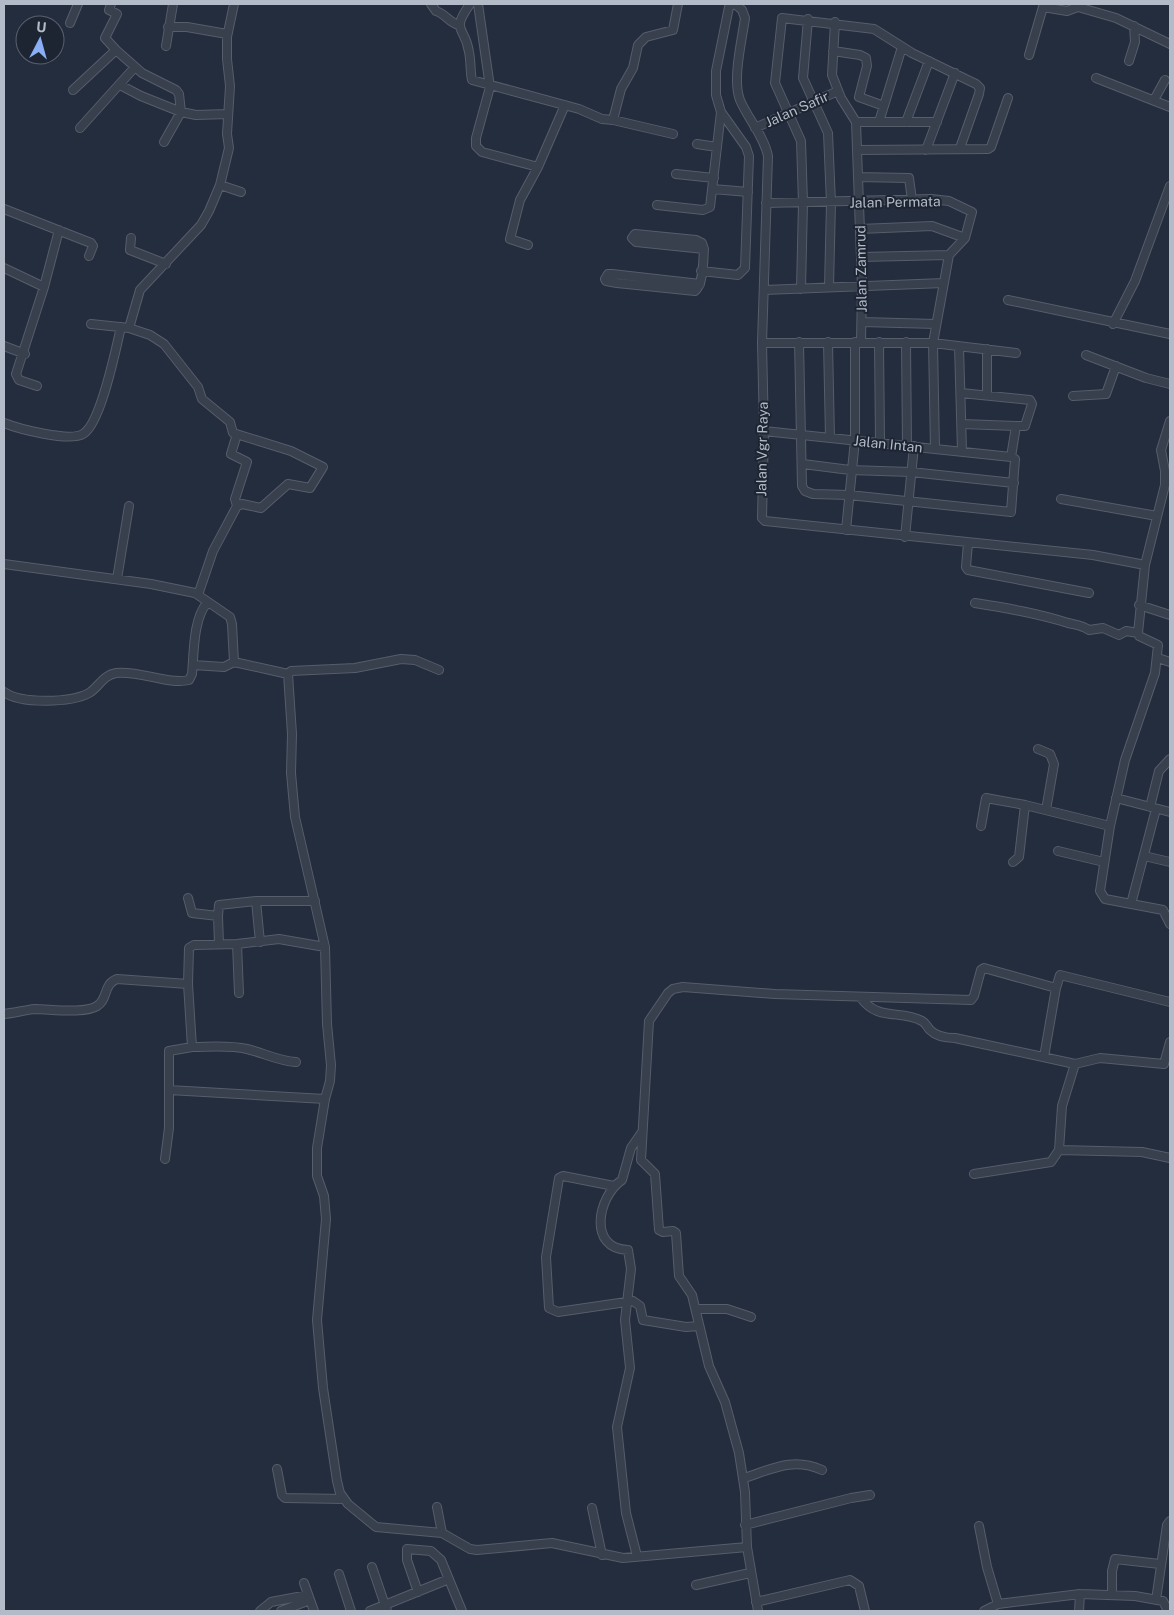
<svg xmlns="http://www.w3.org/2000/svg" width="1174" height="1615" font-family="'Public Sans',sans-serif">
	<rect width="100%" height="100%" fill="#242d3d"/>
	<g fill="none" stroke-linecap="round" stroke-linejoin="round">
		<!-- street casing -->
		<g stroke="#565d6b" stroke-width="10">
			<path id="street" d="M111,4L109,10L117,14L105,38L116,50
				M431,4L436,11C446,14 449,23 459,25
				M470,4C450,33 465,25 469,52C471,61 470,71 472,80L579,109L602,119L613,120L621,89L633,68L638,45L646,37L673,30L678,4
				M478,4L490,87L476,138V146L482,152L538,167
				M735,4L742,10L745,18C742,40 732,80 740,100C748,119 764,136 768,156L762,343L764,431L762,518L765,521L1093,555L1145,565
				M808,19L803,78L828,133L831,203L829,287
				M835,22L832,75L841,98L856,122L862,286L861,342
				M70,23L78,4
				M168,27H187L227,34
				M166,46L173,4
				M833,51L860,55L866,58L867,66L859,97L884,106
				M1029,55L1043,7L1067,11L1078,7L1116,18L1170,44
				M1129,61L1135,42L1134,26
				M1096,78L1170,107
				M120,85L141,96L181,112L164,142
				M73,90L116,50L142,73L176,90L179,94L181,112L196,115L228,114
				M1154,100L1165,80
				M613,120L673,134
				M856,122H937
				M879,122L902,47
				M906,122L929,61
				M80,128L135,67
				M755,128L838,91
				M697,144L717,147
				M857,150L988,149L991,147L1008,98
				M926,150L955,73
				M676,174L714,178
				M858,177L909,178L912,200
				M220,185L241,192
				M713,189L748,192
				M766,203L931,199L949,201L972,212L965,238L949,255L933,343L935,449
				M657,205L703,210L710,207L721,112L716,95V71L729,7L733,4
				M4,209L91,243L93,246L89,256
				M860,229L932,226L965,238
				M131,238L130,250L166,264
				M528,245L510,239L520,200L538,167L565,105
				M861,257L949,255
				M4,268L44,287L59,230
				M701,271L738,275L745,268L749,156L746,147L721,112
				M700,284L612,274H608L605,279L606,281L617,283L695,291C704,283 703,260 704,249L636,242L632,238L635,234L696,240L702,243L704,249
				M801,289L803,203L801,141L775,83L782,18L874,29L912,53L976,84L980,88L979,94L960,148
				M764,290L944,283
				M1008,300L1170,334
				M862,322L936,324
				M91,324L129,328L150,335L164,344L198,387L202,399L230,422L233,433L291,451L323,467L310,488L288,484L261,508L242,504L237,506
				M1113,324L1135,281L1170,186
				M129,328L140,290L201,225L209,211L220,185L229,148L227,134L230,86L227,59V37L234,4
				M799,342L802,486L805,491L813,494L849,495L1011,512L1015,459L1011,457
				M828,342L830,438
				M879,342L880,443
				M906,342L907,446
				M762,343H933L1016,353
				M4,346L25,354
				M959,346L962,451
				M987,349V395
				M1086,355L1146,378L1170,384
				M37,386L19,380L16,374L44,287
				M961,393L1030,400L1032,404L1025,426H1016
				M1073,396L1106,394L1116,366
				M1170,421L1161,450L1165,471V485L1145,565L1138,633L1139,636L1158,645L1155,673L1125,760L1110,826L1100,891L1105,899L1163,910L1170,924
				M4,423C19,429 69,442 83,434C101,424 116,348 121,327
				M962,424L1016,426L1011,457
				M764,431L1011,457
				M803,464L850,470L911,472L1014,483
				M1061,499L1157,516
				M846,530L855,440V342
				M905,537L914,446
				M968,543L966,567L968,570L1089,593
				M4,564L151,584L195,593L230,617L232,624L234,662L288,674L292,734L291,773L295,817L325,947L327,1024L331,1065L330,1081L325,1099L317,1148V1176L324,1196L326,1219L317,1320L323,1388L337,1481L340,1493L348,1504L376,1527L442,1533L470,1549L477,1550L552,1543L623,1558L747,1547L758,1611
				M117,579L129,506
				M198,595L213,551L237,506L235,499L247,462L231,454L237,434
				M975,603C1007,608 1037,613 1068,623C1077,625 1082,625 1089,630L1103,628L1119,635L1126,631L1138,633
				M1139,605L1170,615
				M1158,658L1170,662
				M193,665L224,667L234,662
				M288,674L291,671L355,668L401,659L415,660L439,670
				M4,692C20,704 71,703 89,693C99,687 103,675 116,673C139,670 168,685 189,680L192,674C194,653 193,619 207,603
				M1038,749L1050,754L1054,764L1046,810
				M1116,798L1170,812
				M1150,807L1159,771L1170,759
				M981,826L986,798L1025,805
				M1058,851L1104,862
				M1144,856L1170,862
				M1013,862L1019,857L1025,805L1110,826
				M188,898L192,913L218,916L219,944
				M1131,904L1156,809
				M218,916L219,905L256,901
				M260,942L256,901H315
				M237,944L239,993
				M861,998C879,1022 900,1009 922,1021C926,1023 927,1027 930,1030C937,1037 946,1038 955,1038L1075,1064L1100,1058L1164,1064L1170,1042
				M4,1014C14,1013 25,1010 35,1009C50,1009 85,1014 97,1006C108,1000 103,984 117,979L188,984
				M192,1047C210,1047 229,1045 247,1049C264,1053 278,1061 296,1062
				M1044,1057L1056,988
				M169,1090L325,1099
				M1059,1150L1142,1152L1170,1158
				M165,1159L169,1128V1051L192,1047L188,984L189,948L194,945L237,944L279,939L325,947
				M974,1174L1051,1162L1059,1150L1062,1106L1075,1064
				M614,1186L563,1176L559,1178L546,1257L549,1308L558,1312L633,1301L640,1306L643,1320L686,1327L699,1326
				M696,1309H727L751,1317
				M277,1469L282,1495L285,1498L344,1499
				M744,1478C772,1469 793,1457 822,1470
				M437,1507L442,1533
				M592,1508L602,1555
				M745,1525L851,1498L870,1495
				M979,1526L987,1567L998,1604
				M747,1547L745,1492L739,1453L725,1402L709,1366L692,1295L679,1276L676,1233L673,1231L663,1232L659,1230L655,1174L641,1160L649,1021L668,993L673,989L683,987L775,994L971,1000L974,996L981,970L984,968L1056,988L1060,975L1170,1002
				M637,1556L626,1513L617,1427L630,1368L625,1320L631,1269L628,1250C588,1249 597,1197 622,1180L631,1148L642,1132
				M372,1567L387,1611
				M339,1574L351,1611
				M304,1583L314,1611
				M696,1585L750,1573
				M418,1592L407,1560V1549L431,1551L441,1560L462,1611
				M1112,1594V1571L1115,1559L1160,1564
				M1156,1600L1167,1525L1170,1521
				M756,1602L850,1580L859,1586L865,1611
				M260,1611L271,1602L308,1595
				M281,1611L310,1600
				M370,1611L449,1579
				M984,1611L998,1604L1080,1594L1135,1596L1163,1601L1168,1611
				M1079,1611L1080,1594"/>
		</g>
		<!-- street -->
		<use href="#street" stroke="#383f4d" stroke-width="8"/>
	</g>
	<g text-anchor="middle" stroke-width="4" stroke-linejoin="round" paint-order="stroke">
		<!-- street labels -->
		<g font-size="14" fill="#b3bac8" stroke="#1d2432">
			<text transform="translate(797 109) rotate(-24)" y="5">Jalan Safir</text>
			<text transform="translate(895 202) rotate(-1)" y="5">Jalan Permata</text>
			<text transform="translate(861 269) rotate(-91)" y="5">Jalan Zamrud</text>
			<text transform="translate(888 444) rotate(6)" y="5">Jalan Intan</text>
			<text transform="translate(762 449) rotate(-89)" y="5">Jalan Vgr Raya</text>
		</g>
	</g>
	<!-- border -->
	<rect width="1174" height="1615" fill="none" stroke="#b3bac8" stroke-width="10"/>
	<!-- north arrow -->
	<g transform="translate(40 40) rotate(6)"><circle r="24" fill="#1d2432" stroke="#59606e"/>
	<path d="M0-4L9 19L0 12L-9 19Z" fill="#8aaff6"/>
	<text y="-8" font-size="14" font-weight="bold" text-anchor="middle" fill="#b3bac8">U</text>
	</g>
</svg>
